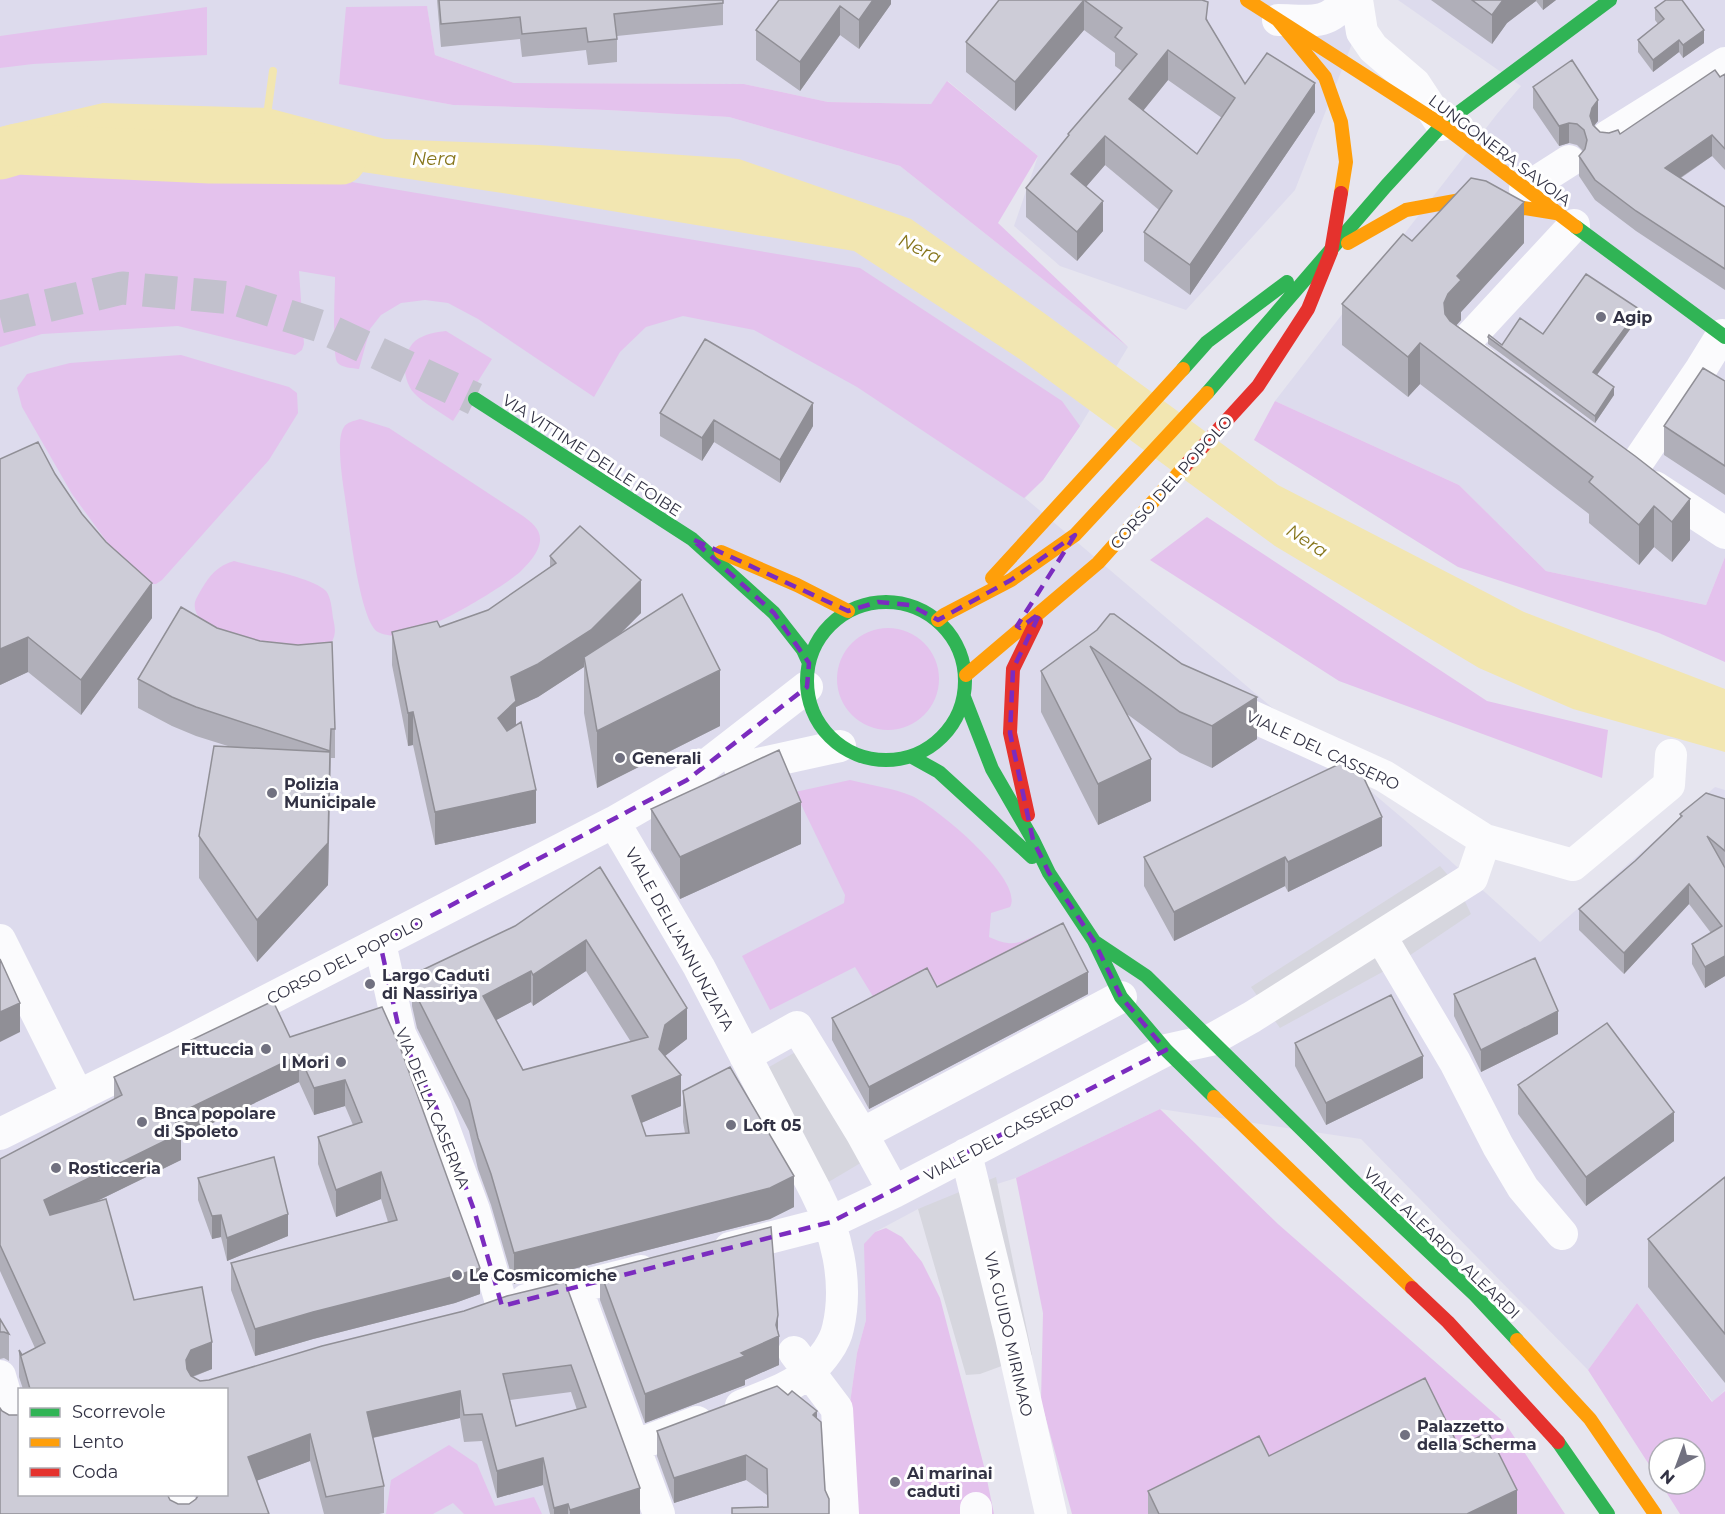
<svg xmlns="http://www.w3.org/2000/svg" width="1725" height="1514" font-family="Montserrat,sans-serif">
	<rect width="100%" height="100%" fill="#e6e5ef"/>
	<!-- residential -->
	<path fill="#dddbed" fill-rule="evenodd" d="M0,0H1369L1295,190L1186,310L1060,266L1014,226L1038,156L948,81L931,104L828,102L744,84L514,83L435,55L427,7L339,83L453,105L607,110L729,117L900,166L1128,347L1080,426L1043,480L1025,498L1414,828L1540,942L1715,787L1725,790V1390L1713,1402L1637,1303L1588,1370L1361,1139L1160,1109L1016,1178L918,1209L875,1232L865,1244L866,1320L857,1353L849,1410L830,1514H0ZM20,1390H226V1494H20Z
		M1398,0H1725V557L1706,605L1546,571L1459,485L1275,401L1497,114L1521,86Z"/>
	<!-- green -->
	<path fill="#e4c2ed" d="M427,6L435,55L514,83L744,84L828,102L931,104L947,81L1038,156L998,223L1128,347L900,166L729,117L607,110L453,105L339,84L346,7Z
		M207,7V55L33,64L0,68V36Z
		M210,158L860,268L1062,401L1080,426L1043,480L1024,498L857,387L754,330L683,316L646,327L620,352L594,397L478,319L448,303L425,300L401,303L381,315L370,329L359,369C353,368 341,368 337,362C332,352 335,291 335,277L299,271L304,344L302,350L295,355L178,326L42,334L0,347V175Z
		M446,331L492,359L453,421C442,413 423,403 414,393C402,379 401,354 415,341C424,334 436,332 446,331Z
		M181,355L289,387L297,393L298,413L269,460L162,580L156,584H148L118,557L72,494L22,407L17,388L27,374L70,363Z
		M1275,401L1459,485L1546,571L1706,605L1725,557V662L1659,633L1458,567L1254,440Z
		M360,419L389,428L523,516C531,522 541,529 540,541C539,552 529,563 521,571C503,588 420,637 396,636C391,636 381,634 378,632C359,621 348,515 344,491C342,477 336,438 344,427C347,422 354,421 360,419Z
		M1207,517L1487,701L1608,730L1602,778L1339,681L1150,560Z
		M234,561C255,567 313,577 326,591C331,597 332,610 333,618C336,631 336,637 328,647C307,646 284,648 263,645C245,641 190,629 195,602C196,598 199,594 201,590C210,575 217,566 234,561Z
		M837 679a51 51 0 1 1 102 0a51 51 0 1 1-102 0Z
		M850,780C870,785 893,788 912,796C936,807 1025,880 1010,907L991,913L989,937C1013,948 1019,943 1041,933L1046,943L965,981L935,985L880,1008L855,967L770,1010L742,956L844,903L845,895L795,792Z
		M1160,1109L1278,1224L1505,1423L1565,1514H1072L1041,1401L1043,1313L1016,1178Z
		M886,1228L902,1237L922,1262L940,1298L985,1470L994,1514H830L849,1410L857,1353L866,1320L864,1244L875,1232Z
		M1637,1303L1712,1402L1725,1391V1514H1680L1661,1484H1695V1448H1659V1480L1588,1370Z
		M449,1445L477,1464L495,1506L534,1497L542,1514H464L453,1503L433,1514H386L391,1480Z"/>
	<!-- parking -->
	<path fill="#d6d6de" d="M1440,866L1458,887L1471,914L1397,964L1280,1028L1251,987Z
		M808,1045L874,1155L815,1190L755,1075Z
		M996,1177L1032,1355L980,1374L966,1375L918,1209Z"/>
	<!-- water -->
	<path fill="#f2e6b1" d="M103,103L268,108L385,139L539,145L739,159L911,219L1044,313L1278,485L1524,612L1725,689V752L1573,709L1479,668L1275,546L1021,360L854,251L509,194L202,148L46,162L0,171V127Z"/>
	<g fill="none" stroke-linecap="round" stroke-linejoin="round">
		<!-- stream -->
		<path stroke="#f2e6b1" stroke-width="8" d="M268,108L273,71"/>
		<!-- river -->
		<path stroke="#f2e6b1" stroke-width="51" d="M0,154L17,149L210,158L341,159"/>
		<!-- secondary-tunnel -->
		<path stroke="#c2c1cd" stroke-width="33" stroke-dasharray="33 16" stroke-linecap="butt" d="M0,317L122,288L232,298L320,326L475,399"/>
		<!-- street -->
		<path stroke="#fbfbfd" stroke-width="32" d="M1357,0L1362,32L1373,48L1415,84L1442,125
			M1278,20C1305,20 1330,27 1345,0
			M1608,136L1725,63
			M1525,189L1569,161
			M1483,363L1461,347L1574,225
			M1631,472L1701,369L1722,335
			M1655,487L1725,533
			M740,768L840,746
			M614,822L699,967L815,1190C836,1231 849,1281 838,1328C835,1343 822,1360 811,1370C794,1387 763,1397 741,1406
			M1485,840L1573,865L1669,785L1671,755
			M1381,937L1455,1062L1498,1146L1523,1188L1562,1234
			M0,940L78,1096
			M380,943L400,1034L436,1107L474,1210L502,1306
			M745,1056L797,1027L862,1134L894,1192
			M0,1134L177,1047L614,822L687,780L807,687
			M862,1134L1121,997
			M966,1154L1011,1337L1051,1514
			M730,1248L831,1222L894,1192L1166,1050L1211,1040L1252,1017L1472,878L1485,840L1384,776L1218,701
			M576,1287L634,1446
			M526,1300L641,1271
			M794,1352L837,1409L843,1514
			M0,1376L14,1425
			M177,1494L183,1514
			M976,1508V1514
			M659,1514L634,1446L697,1422"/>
		<!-- fast -->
		<path stroke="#30b455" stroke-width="14" d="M1576,227L1725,337
			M1183,369L1207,342L1287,282
			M1207,393L1386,186L1442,125L1610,0
			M475,399L692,539L774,613L803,650L809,663
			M807 681a79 79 0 1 1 158 0a79 79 0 1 1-158 0Z
			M964,697L992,769L1033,840L1049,873L1094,941L1121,997L1166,1050L1214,1097
			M912,757L939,772L1032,857
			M1095,942L1146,976L1356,1183L1475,1295L1517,1340
			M1558,1442L1608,1514"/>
		<!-- slow -->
		<path stroke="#ff9f0a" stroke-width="14" d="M1247,0L1442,125L1576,227
			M1278,20L1325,77L1341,122L1346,162L1341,193
			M1348,243L1406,210L1466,199L1556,213
			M721,552L797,585L848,611
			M992,578L1183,369
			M938,620L944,615L1011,580L1075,535L1207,393
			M966,675L1098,563L1185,466
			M1214,1097L1412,1288
			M1517,1340L1590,1419L1655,1514"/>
		<!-- jam -->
		<path stroke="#e5322d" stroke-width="14" d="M1185,466L1258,386L1308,309L1331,252L1341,193
			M1028,815L1010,733L1013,669L1036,622
			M1412,1288L1448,1322L1558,1442"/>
	</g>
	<!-- wall -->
	<path fill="#b0afb9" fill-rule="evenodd" d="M437,0H723V25L617,36V62L588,65L586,50L522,57L520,39L441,47Z
		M779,0H891V4L859,49L840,35L800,91L756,60V30Z
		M999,0H1202L1208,22L1245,84L1315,112L1190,295L1144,261V232L1159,210L1105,165L1086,187L1103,231L1077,261L1026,217V188L1068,136V134L1122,71L1115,66V53L1084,30L1015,111L966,72V42ZM1168,80L1222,118L1197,154L1143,111Z
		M1431,0H1556L1543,10L1536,1L1507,23L1492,44Z
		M1655,8L1704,43L1683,58L1679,52L1653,72L1638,52V40L1658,24L1655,20Z
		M1725,74V170L1712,156L1681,178L1725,207V290L1636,231L1595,200L1579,176V156L1583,151L1577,145L1569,143L1559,146L1533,108V87L1598,121L1594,126L1600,132L1620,134Z
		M1412,241L1524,243L1461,312V320L1456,325L1635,456L1690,540L1672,562L1654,547L1639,565L1589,523V514L1420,384L1408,397L1342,345V304Z
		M1639,317L1597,375L1614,395L1595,423L1488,344V337L1502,345L1543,334Z
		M1725,381V495L1664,455V426Z
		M660,413L813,426L780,483L714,442L702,461L660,436Z
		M55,474L152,618L81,715L28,672L0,685Z
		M550,556L641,613L620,634L720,726L597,788L584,713V667L538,697L516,707V725L536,823L435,845L413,745L408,746L392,665V632L440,627L488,610L550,567Z
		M1097,630L1257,739L1212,768L1180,753L1127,714L1151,801L1098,825L1041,712V671Z
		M138,679L335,729V758H331L328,885L257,962L199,878V836L231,747L196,736L172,726L138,708Z
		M1725,799V976L1705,988L1692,964V944L1711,933L1689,904L1624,974L1579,930V909L1635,861L1680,817V814Z
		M651,809L801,844L680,899L651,850Z
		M1382,846L1288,892L1285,886L1174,941L1144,886V857Z
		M600,867L687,1039L665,1056L681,1106L641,1123L646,1136L685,1133L683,1122V1091L794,1207L770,1219L514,1284L491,1205L478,1169L469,1131L417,1028L412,1006V975L515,926ZM586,971L631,1042L523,1070L496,1020L531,1002L533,1006Z
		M937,987L1088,994L869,1109L832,1040V1018Z
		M1454,994L1558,1034L1481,1072L1454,1016Z
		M382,1007L480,1294L455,1303L313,1339L255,1356L231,1290V1263L388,1222L381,1199L336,1217L318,1164V1137L353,1125L345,1106L314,1115L299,1082L181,1138V1160L93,1203L134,1300L212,1369L193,1377L200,1381L209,1380L464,1311L565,1282L640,1514H550L543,1485L497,1498L482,1441L464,1442L460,1418L373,1438L384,1486V1513L379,1514H324L310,1461L256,1481L269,1514H0L2,1411L178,1504H189L196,1499V1494H226V1389H23L19,1377V1350L22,1355L35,1348L0,1271V1159L114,1100V1077L290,1037ZM571,1392L577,1410L516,1426L510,1400Z
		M1295,1043L1423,1078L1326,1125L1295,1066Z
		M1518,1085L1674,1141L1586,1206L1518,1114Z
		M1725,1177V1383L1648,1287V1239Z
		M198,1178L288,1236L227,1261L221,1237L212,1239L198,1200Z
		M600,1271L778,1330L779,1365L745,1380V1385L645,1423L600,1300Z
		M0,1319L9,1334V1361L4,1358L0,1359Z
		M788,1395L817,1411L767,1507V1495L746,1480L674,1503L657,1456V1431Z
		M1459,1447L1517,1514H1148V1491L1269,1456Z"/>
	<!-- shaded-wall -->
	<path fill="#908f96" d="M873,0H891V4L859,49V20Z
		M1084,0V30L1015,111V82Z
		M1503,0H1536V1L1507,23L1492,44V15Z
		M1543,0H1556L1543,10Z
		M840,6V35L800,91V62Z
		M1704,30V43L1683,58V45Z
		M1679,40V52L1653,72V60Z
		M1168,50V80L1129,128V99Z
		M1315,83V112L1190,295V265Z
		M1598,100V121L1592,128L1590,116L1592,108Z
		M1569,123V143L1559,146V126Z
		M1712,135V156L1665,188V168Z
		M1105,136V165L1071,204V174Z
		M1103,201V231L1077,261V232Z
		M1524,202V243L1461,312V320L1448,335L1444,303L1457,276Z
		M1639,309V317L1593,380V372Z
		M1420,343V384L1408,397V357Z
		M1614,387V395L1595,423V416Z
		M813,403V426L780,483V460Z
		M714,420V442L702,461V438Z
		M1690,499V540L1672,562V522Z
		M1654,506V547L1639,565V525Z
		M641,580V613L591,663L584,657V667L538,697L516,707V734L498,751V718L511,677Z
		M152,583V618L81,715V680Z
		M28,637V672L0,685V649Z
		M720,670V726L597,788V731Z
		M1257,697V739L1212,768V726Z
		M413,712V745L408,746V713Z
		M330,752L328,885L257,962V920Z
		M1151,759V801L1098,825V784Z
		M536,790V823L435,845V812Z
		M801,802V844L680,899V857Z
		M1382,817V846L1288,892V862Z
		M1285,857V886L1174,941V912Z
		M1689,884V904L1624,974V953Z
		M586,940V971L533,1006V975Z
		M1725,956V976L1705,988V967Z
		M531,971V1002L483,1027V996Z
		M1088,972V994L869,1109V1087Z
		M20,1003V1032L0,1042V1012Z
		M687,1008V1039L665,1056L659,1049L665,1025Z
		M1558,1011V1034L1481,1072V1050Z
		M299,1055V1082L181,1138V1160L44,1227V1200L173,1116Z
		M1423,1056V1078L1326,1125V1103Z
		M681,1075V1106L632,1127V1096Z
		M345,1080V1106L314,1115V1088Z
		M1674,1112V1141L1586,1206V1177Z
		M381,1172V1199L336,1217V1190Z
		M794,1176V1207L770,1219L514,1284V1253Z
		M288,1214V1236L227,1261V1238Z
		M221,1215V1237L212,1239V1216Z
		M480,1268V1294L455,1303L313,1339L255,1356V1329L313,1312Z
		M778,1315V1337L779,1336V1365L745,1380V1385L645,1423V1394L741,1353L776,1325Z
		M212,1342V1369L191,1377L186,1386V1360L191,1350Z
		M460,1391V1418L367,1439V1412Z
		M817,1411V1436L813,1415Z
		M310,1434V1461L248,1484V1457Z
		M746,1455V1480L674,1503V1478Z
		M543,1458V1485L497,1498V1471Z
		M640,1488V1514H570V1510Z
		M1517,1490V1514H1467Z
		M568,1504V1514H554V1508Z"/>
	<!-- building -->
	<path fill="#cdccd7" stroke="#908f96" stroke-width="1.5" fill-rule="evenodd" d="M439,0H723V3L614,14L617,39L588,42L586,28L522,34L520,17L441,24Z
		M779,0H873L859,20L840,6L800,62L756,30Z
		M999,0H1202L1208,2L1206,19L1245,84L1267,53L1315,83L1190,265L1144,232L1172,191L1105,136L1071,174L1103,201L1077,232L1026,188L1069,135L1068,134L1137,54L1115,37L1122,28L1084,0L1015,82L966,42ZM1168,50L1235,98L1197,154L1129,99Z
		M1472,0H1503L1492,15Z
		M1666,0H1682L1704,30L1683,45L1679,40L1653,60L1638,40L1664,19L1655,8Z
		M1572,60L1598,100L1592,108L1590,116L1593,125L1600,132L1609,133L1618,130L1620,134L1715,70L1720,77L1725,74V149L1712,135L1665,168L1725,207V269L1636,211L1595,180L1579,156L1585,149L1587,140L1584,130L1577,124L1569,123L1559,126L1533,87Z
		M1471,178L1486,181L1524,202L1457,276L1461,280L1448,294L1444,303L1445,314L1450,321L1635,456L1690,499L1672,522L1654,506L1639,525L1589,482L1593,477L1420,343L1408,357L1342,304L1403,234L1412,241Z
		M1586,274L1639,309L1593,372L1614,387L1595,416L1488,337L1489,335L1502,345L1520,318L1543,334Z
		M705,339L813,403L780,460L714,420L702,438L660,413Z
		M1703,368L1725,381V466L1664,426Z
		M38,442L55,474L82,514L106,542L152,583L81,680L28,637L0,649V459Z
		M580,526L641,580L591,630L538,664L511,677L516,701L498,718L507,731L521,722L536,790L435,812L413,712L408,713L392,632L437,621L440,627L488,610L556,563L550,556Z
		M682,594L720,670L597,731L584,657Z
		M181,607L217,628L260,641L298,645L332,642L335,729H331L330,751L196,707L172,697L138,679Z
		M1110,614H1114L1182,664L1257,697L1212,726L1180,712L1090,646L1151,759L1098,784L1041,671L1097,630Z
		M214,746L330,752L328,843L257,920L199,836Z
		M779,750L801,802L680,857L651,809Z
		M1354,757L1382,817L1288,862L1285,857L1174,912L1144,857Z
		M1706,793L1725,799V851L1707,836L1725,868V956L1705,967L1692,944L1722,926L1689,884L1624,953L1579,909L1635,861L1682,816L1680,814Z
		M600,867L687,1008L665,1025L659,1049L681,1075L632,1096L646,1136L689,1133L683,1091L730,1067L794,1176L770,1188L514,1253L491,1174L478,1138L469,1100L417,997L412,975L515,926ZM586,940L648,1037L523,1070L483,996L531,971L533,975Z
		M1063,923L1088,972L869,1087L832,1018L927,968L937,987Z
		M1535,958L1558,1011L1481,1050L1454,994Z
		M0,959L20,1003L0,1012Z
		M1391,995L1423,1056L1326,1103L1295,1043Z
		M273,1001L290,1037L382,1007L400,1047L480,1268L455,1276L313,1312L255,1329L231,1263L397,1220L381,1172L336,1190L318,1137L362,1122L345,1080L314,1088L299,1055L173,1116L181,1133L44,1200L50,1215L106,1199L134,1300L202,1287L212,1342L191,1350L186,1360L187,1369L191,1376L200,1381L209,1380L322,1346L464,1311L507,1296L565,1282L640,1488L570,1510L568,1504L554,1508L543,1458L497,1471L482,1414L464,1415L460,1391L367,1412L384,1486L326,1497L310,1434L248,1457L269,1514H0V1408L2,1411L9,1415H20V1494H167L170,1500L178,1504H189L196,1499L199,1494H226V1389H30L19,1350L22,1355L45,1343L0,1245V1159L122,1095L114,1077ZM571,1365L586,1407L516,1426L503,1374Z
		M1607,1023L1674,1112L1586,1177L1518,1085Z
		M274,1157L288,1214L227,1238L221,1215L212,1216L198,1178Z
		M1725,1177V1334L1648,1239Z
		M771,1227L778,1315L776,1325L779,1336L741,1353L745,1356L645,1394L600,1271Z
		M0,1319L9,1334L4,1332H0Z
		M1425,1378L1459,1447L1488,1432L1517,1490L1467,1514H1159L1148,1491L1259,1436L1269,1456Z
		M777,1386L788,1395L792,1391L817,1411L813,1415L821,1422L825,1490L829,1499V1514H732V1508L768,1507L767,1469L746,1455L674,1478L657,1431Z"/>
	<!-- marked area -->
	<path fill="none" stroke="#7b2cbf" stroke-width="4.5" stroke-dasharray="12 8" stroke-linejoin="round" d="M1075,535L1017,626L1020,628L1040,613L1013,669L1010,733L1033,840L1049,873L1094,941L1121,997L1166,1050L831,1222L502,1306L474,1210L436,1107L400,1034L380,943L687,780L807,687L809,663L774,613L692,539L848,611L878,602L910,605L938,620L1011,580Z"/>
	<!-- markers -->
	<g fill="#717180" stroke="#fff" stroke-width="2">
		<circle cx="1601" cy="317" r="6"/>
		<circle cx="620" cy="758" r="6"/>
		<circle cx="272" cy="793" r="6"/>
		<circle cx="370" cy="984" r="6"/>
		<circle cx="266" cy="1049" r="6"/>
		<circle cx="341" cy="1062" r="6"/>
		<circle cx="142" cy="1122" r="6"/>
		<circle cx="731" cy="1125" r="6"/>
		<circle cx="56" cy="1168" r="6"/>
		<circle cx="457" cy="1275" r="6"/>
		<circle cx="1405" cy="1435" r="6"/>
		<circle cx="895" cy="1482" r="6"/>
	</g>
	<g text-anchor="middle" stroke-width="6" stroke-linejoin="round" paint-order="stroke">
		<!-- street labels -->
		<g font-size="16" fill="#323244" stroke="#fff">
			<text transform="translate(1500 150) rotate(37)" y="6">LUNGONERA SAVOIA</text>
			<text transform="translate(592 455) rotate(33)" y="6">VIA VITTIME DELLE FOIBE</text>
			<text transform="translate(1171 482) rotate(-48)" y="6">CORSO DEL POPOLO</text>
			<text transform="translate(1323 750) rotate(25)" y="6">VIALE DEL CASSERO</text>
			<text transform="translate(680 939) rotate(61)" y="6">VIALE DELL'ANNUNZIATA</text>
			<text transform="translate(345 960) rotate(-27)" y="6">CORSO DEL POPOLO</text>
			<text transform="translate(433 1108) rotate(68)" y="6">VIA DELLA CASERMA</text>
			<text transform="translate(999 1137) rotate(-28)" y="6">VIALE DEL CASSERO</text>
			<text transform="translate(1442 1243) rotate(44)" y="6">VIALE ALEARDO ALEARDI</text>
			<text transform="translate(1009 1334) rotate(77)" y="6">VIA GUIDO MIRIMAO</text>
		</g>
		<!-- poi labels -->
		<g font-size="16" font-weight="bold" fill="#323244" stroke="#fff" text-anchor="start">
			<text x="1613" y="323">Agip</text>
			<text x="632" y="764">Generali</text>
			<text x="284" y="790">Polizia<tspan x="284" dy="18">Municipale</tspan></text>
			<text x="382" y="981">Largo Caduti<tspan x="382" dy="18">di Nassiriya</tspan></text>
			<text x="254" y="1055" text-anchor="end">Fittuccia</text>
			<text x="329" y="1068" text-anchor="end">I Mori</text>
			<text x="154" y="1119">Bnca popolare<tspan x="154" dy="18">di Spoleto</tspan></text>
			<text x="743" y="1131">Loft 05</text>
			<text x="68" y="1174">Rosticceria</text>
			<text x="469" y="1281">Le Cosmicomiche</text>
			<text x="1417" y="1432">Palazzetto<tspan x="1417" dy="18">della Scherma</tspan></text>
			<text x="907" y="1479">Ai marinai<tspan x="907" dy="18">caduti</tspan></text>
		</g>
		<!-- water labels -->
		<g font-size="18" font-style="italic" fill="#87761c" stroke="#fff">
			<text x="434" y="165">Nera</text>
			<text transform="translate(920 249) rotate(26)" y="6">Nera</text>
			<text transform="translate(1307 541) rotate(33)" y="6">Nera</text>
		</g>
	</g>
	<!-- legend -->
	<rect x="18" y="1388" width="210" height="108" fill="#ffffff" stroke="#adadb4" stroke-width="1.5"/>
	<rect x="30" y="1408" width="30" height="9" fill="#30b455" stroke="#adadb4" stroke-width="1.5"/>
	<text x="72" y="1418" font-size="18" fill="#323244">Scorrevole</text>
	<rect x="30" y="1438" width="30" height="9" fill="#ff9f0a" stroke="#adadb4" stroke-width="1.5"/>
	<text x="72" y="1448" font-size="18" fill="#323244">Lento</text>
	<rect x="30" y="1468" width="30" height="9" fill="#e5322d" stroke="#adadb4" stroke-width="1.5"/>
	<text x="72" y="1478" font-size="18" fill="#323244">Coda</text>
	<!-- north arrow -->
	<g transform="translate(1677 1466) rotate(221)"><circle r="28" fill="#ffffff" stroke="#adadb4" stroke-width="1.5"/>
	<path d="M0-4.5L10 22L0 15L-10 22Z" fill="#717180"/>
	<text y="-9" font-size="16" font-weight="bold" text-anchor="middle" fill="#323244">N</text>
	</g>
</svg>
